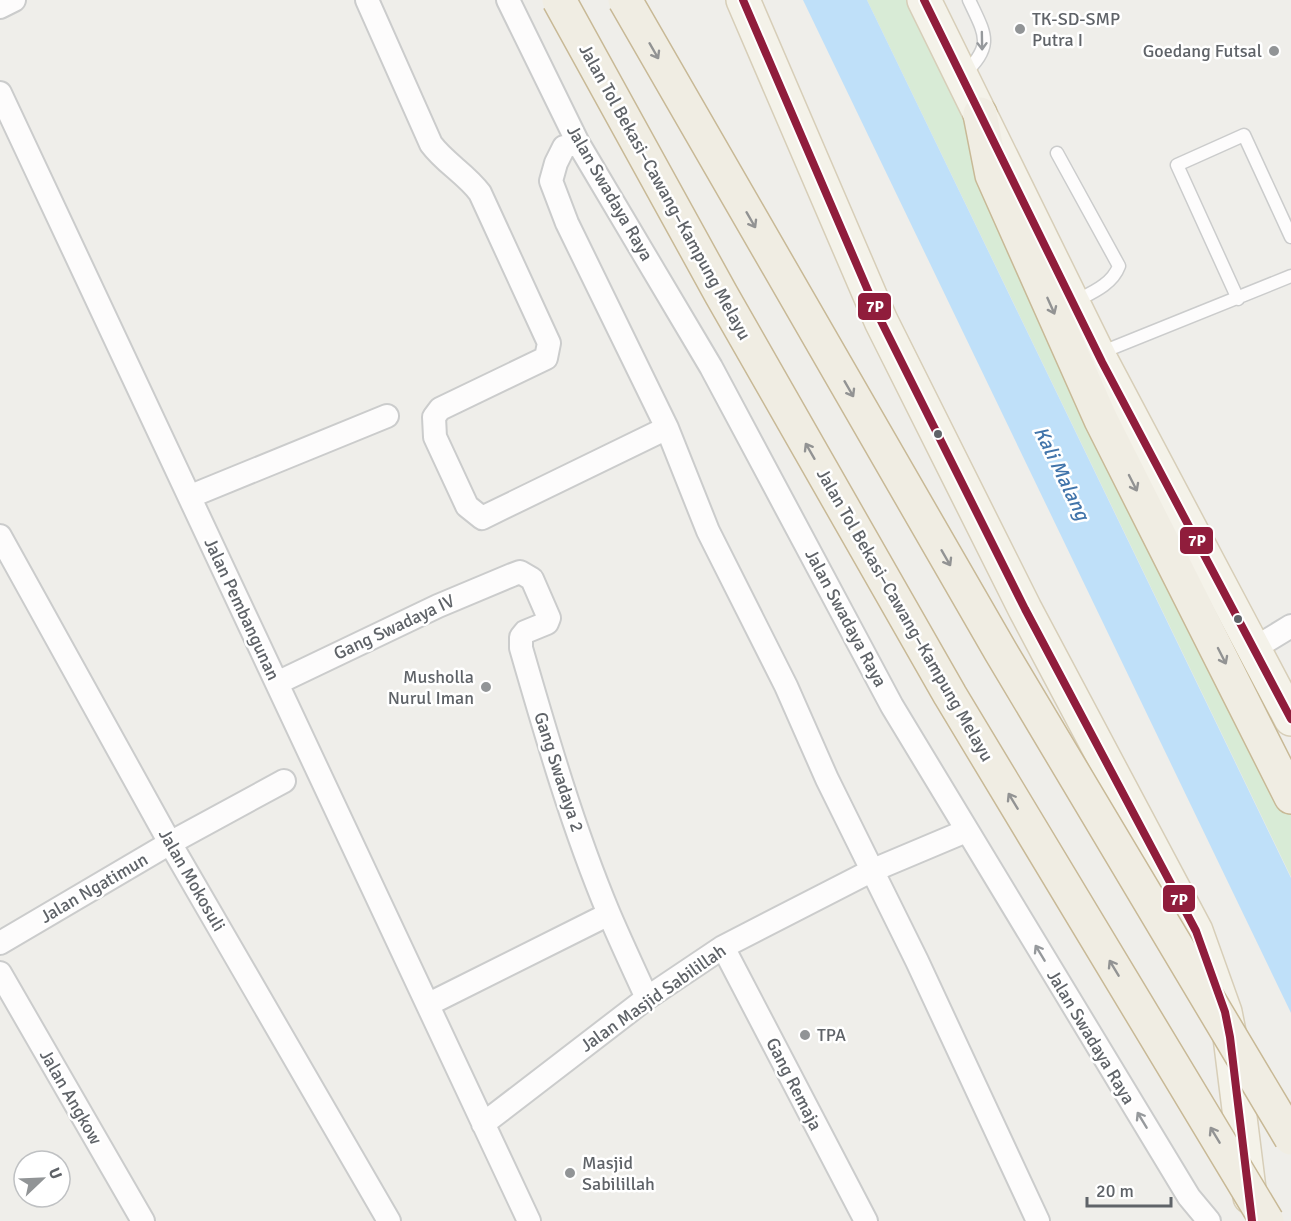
<svg xmlns="http://www.w3.org/2000/svg" width="1291" height="1221" font-family="Signika,sans-serif">
	<rect width="100%" height="100%" fill="#efeeea"/>
	<!-- green -->
	<path fill="#d8ebd6" d="M867,0H924L1291,799V877Z"/>
	<!-- water -->
	<path fill="#bfe0f9" d="M803,0H867L1291,878V1013Z"/>
	<g fill="none" stroke-linecap="round" stroke-linejoin="round">
		<!-- lane casing -->
		<g stroke="#cbcccc" stroke-width="15">
			<path id="lane" d="M963,75C994,45 986,36 969,0
				M1057,153L1119,266C1112,285 1091,293 1074,302
				M1238,299L1177,165L1244,135L1291,237
				M1100,353L1291,276"/>
		</g>
		<!-- street casing -->
		<g stroke="#cbcccc" stroke-width="26">
			<path id="street" d="M367,0L431,144C445,163 466,174 480,193L549,343L546,358L440,409L434,417L435,437L467,506L482,518L667,428
				M508,0L578,143L711,367L892,706L1189,1197L1209,1221
				M0,7L14,0
				M0,93L529,1221
				M578,143L564,147L556,163L551,181L567,223L667,428L708,531L786,686L827,779L917,961L1038,1221
				M191,496L387,416
				M0,536L170,843L389,1221
				M1255,648L1291,626
				M277,683L438,606L512,575L520,572L532,579L549,618L547,623L525,632L521,637V648C547,738 573,828 609,914C621,942 634,970 647,998
				M0,943L170,843L284,781
				M723,947L866,1221
				M0,973L143,1221
				M429,1004L609,914
				M483,1124L647,998L723,947L871,871L966,831"/>
		</g>
		<!-- primary casing -->
		<g stroke="#d7ceb8" stroke-width="36">
			<path id="primary" d="M743,0L881,321L1025,609L1196,931L1225,1012L1230,1037L1250,1197
				M924,0L1102,362L1291,719"/>
		</g>
		<!-- highway casing -->
		<g stroke="#c8b996" stroke-width="36">
			<path id="highway" d="M980,114L992,175L1101,420L1291,797"/>
		</g>
		<!-- lane -->
		<use href="#lane" stroke="#fdfcfc" stroke-width="12"/>
		<!-- street -->
		<use href="#street" stroke="#fdfcfc" stroke-width="22"/>
		<!-- primary -->
		<use href="#primary" stroke="#f4f2e9" stroke-width="33"/>
		<!-- highway -->
		<use href="#highway" stroke="#f0ede3" stroke-width="33"/>
		<!-- highway-bridge casing -->
		<g stroke="#c8b996" stroke-width="36" stroke-linecap="butt">
			<path id="highway-bridge" d="M559,0L721,294L950,695L1267,1221
				M625,0L1001,652L1291,1138"/>
		</g>
		<!-- highway-bridge -->
		<use href="#highway-bridge" stroke="#f0ede3" stroke-width="33"/>
		<!-- bus-1 casing -->
		<g stroke="#fff" stroke-width="12">
			<path id="bus-1" d="M743,0L881,321L1025,609L1196,931L1225,1012L1230,1037L1252,1221
				M924,0L1102,362L1291,719"/>
		</g>
		<!-- bus-1 -->
		<use href="#bus-1" stroke="#901d3c" stroke-width="8"/>
	</g>
	<!-- one-way arrows -->
	<defs><path id="oneway-shaft" d="M-6 0H5M1.5-3L5.5 0L1.5 3" fill="none" stroke-width="1.6" stroke-linecap="round" stroke-linejoin="round" transform="scale(1.5)"/></defs>
	<g stroke="#96999c">
		<use href="#oneway-shaft" transform="translate(982 41) rotate(89)"/>
		<use href="#oneway-shaft" transform="translate(1040 953) rotate(-121)"/>
		<use href="#oneway-shaft" transform="translate(1142 1120) rotate(-121)"/>
	</g>
	<g stroke="#929393">
		<use href="#oneway-shaft" transform="translate(654 51) rotate(60)"/>
		<use href="#oneway-shaft" transform="translate(751 220) rotate(60)"/>
		<use href="#oneway-shaft" transform="translate(1051 306) rotate(66)"/>
		<use href="#oneway-shaft" transform="translate(849 389) rotate(60)"/>
		<use href="#oneway-shaft" transform="translate(810 451) rotate(-120)"/>
		<use href="#oneway-shaft" transform="translate(1133 483) rotate(63)"/>
		<use href="#oneway-shaft" transform="translate(946 558) rotate(60)"/>
		<use href="#oneway-shaft" transform="translate(1222 656) rotate(63)"/>
		<use href="#oneway-shaft" transform="translate(1013 801) rotate(-121)"/>
		<use href="#oneway-shaft" transform="translate(1114 968) rotate(-121)"/>
		<use href="#oneway-shaft" transform="translate(1215 1135) rotate(-121)"/>
	</g>
	<!-- markers -->
	<g fill="#919496" stroke="#fff" stroke-width="2">
		<circle cx="1020" cy="29" r="6"/>
		<circle cx="1274" cy="51" r="6"/>
		<circle cx="486" cy="687" r="6"/>
		<circle cx="805" cy="1035" r="6"/>
		<circle cx="570" cy="1173" r="6"/>
	</g>
	<g fill="#5f6368" stroke="#fff" stroke-width="2">
		<circle cx="938" cy="434" r="5"/>
		<circle cx="1238" cy="619" r="5"/>
	</g>
	<g text-anchor="middle" stroke-width="5" stroke-linejoin="round" paint-order="stroke">
		<!-- poi labels -->
		<g font-size="18" fill="#5f6368" stroke="#fff" text-anchor="start">
			<text x="1032" y="25">TK-SD-SMP<tspan x="1032" dy="21">Putra I</tspan></text>
			<text x="1262" y="57" text-anchor="end">Goedang Futsal</text>
			<text x="474" y="683" text-anchor="end">Musholla<tspan x="474" dy="21">Nurul Iman</tspan></text>
			<text x="817" y="1041">TPA</text>
			<text x="582" y="1169">Masjid<tspan x="582" dy="21">Sabilillah</tspan></text>
		</g>
		<!-- street labels -->
		<g font-size="18" fill="#5f6368" stroke="#fff">
			<text transform="translate(665 192) rotate(61)" y="6">Jalan Tol Bekasi–Cawang–Kampung Melayu</text>
			<text transform="translate(610 193) rotate(60)" y="6">Jalan Swadaya Raya</text>
			<text transform="translate(242 609) rotate(65)" y="6">Jalan Pembangunan</text>
			<text transform="translate(905 615) rotate(60)" y="6">Jalan Tol Bekasi–Cawang–Kampung Melayu</text>
			<text transform="translate(846 618) rotate(62)" y="6">Jalan Swadaya Raya</text>
			<text transform="translate(394 627) rotate(-25)" y="6">Gang Swadaya IV</text>
			<text transform="translate(559 772) rotate(72)" y="6">Gang Swadaya 2</text>
			<text transform="translate(192 880) rotate(60)" y="6">Jalan Mokosuli</text>
			<text transform="translate(94 888) rotate(-30)" y="6">Jalan Ngatimun</text>
			<text transform="translate(653 998) rotate(-35)" y="6">Jalan Masjid Sabilillah</text>
			<text transform="translate(1091 1037) rotate(59)" y="6">Jalan Swadaya Raya</text>
			<text transform="translate(794 1084) rotate(63)" y="6">Gang Remaja</text>
			<text transform="translate(71 1097) rotate(60)" y="6">Jalan Angkow</text>
		</g>
		<!-- water labels -->
		<g font-size="20" font-style="italic" fill="#4174aa" stroke="#fff">
			<text transform="translate(1062 473) rotate(64)" y="7">Kali Malang</text>
		</g>
	</g>
	<g stroke="#fff" stroke-width="2">
		<rect x="857" y="292" width="35" height="29" rx="6" fill="#901d3c"/>
		<rect x="1179" y="526" width="35" height="29" rx="6" fill="#901d3c"/>
		<rect x="1162" y="884" width="34" height="29" rx="6" fill="#901d3c"/>
	</g>
	<g font-size="16" text-anchor="middle" font-weight="bold" fill="#fff">
		<text x="875" y="312">7P</text>
		<text x="1197" y="546">7P</text>
		<text x="1179" y="905">7P</text>
	</g>
	<!-- north arrow -->
	<g transform="translate(42 1179) rotate(67)"><circle r="28" fill="#ffffff" stroke="#bfc1c3" stroke-width="1.5"/>
	<path d="M0-4.5L10 22L0 15L-10 22Z" fill="#919496"/>
	<text y="-9" font-size="16" font-weight="bold" text-anchor="middle" fill="#5f6368">U</text>
	</g>
	<!-- scale -->
	<path d="M1087 1197v9h84v-9" fill="none" stroke="#5f6368" stroke-width="3"/>
	<text x="1096" y="1197" font-size="18" fill="#5f6368" stroke="#ffffff" stroke-width="4.5" paint-order="stroke">20 m</text>
</svg>
